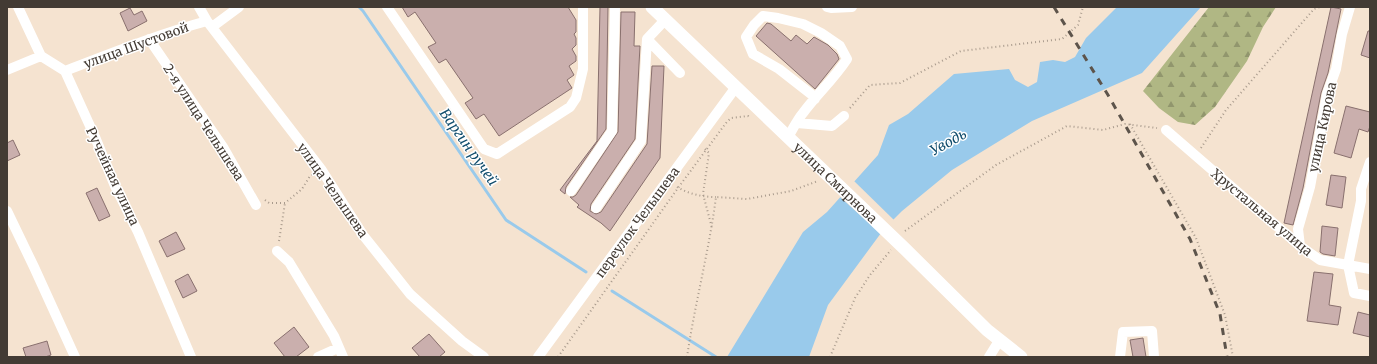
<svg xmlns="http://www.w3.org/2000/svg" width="1377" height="364" font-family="Merriweather,serif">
	<defs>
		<pattern id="forest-firs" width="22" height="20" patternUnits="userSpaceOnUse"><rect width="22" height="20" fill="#b0b784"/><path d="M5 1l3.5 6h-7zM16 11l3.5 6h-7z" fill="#91966d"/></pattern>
	</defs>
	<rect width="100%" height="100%" fill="#f5e3d0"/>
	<!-- forest -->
	<path fill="url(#forest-firs)" d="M1209,7H1276L1263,27L1247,61L1215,107L1195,125L1178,122L1159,108L1143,91Z"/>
	<!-- water -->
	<path fill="#99caeb" d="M1117,7H1201L1142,73L1032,121L952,170L902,211L884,229L828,305L809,357H727L803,232L827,212L878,155L889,125L908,114L954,74L1009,69L1015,80L1028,87L1037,82L1040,62L1053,60L1065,62L1075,57L1086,38Z"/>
	<!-- pier -->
	<path fill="#f5e3d0" d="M853,180L895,221L882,235L839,196Z"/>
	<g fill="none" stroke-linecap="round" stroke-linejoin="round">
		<!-- stream -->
		<path stroke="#99caeb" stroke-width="3" d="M359,7L363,11L506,220L586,272
			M612,291L716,357"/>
	</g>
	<!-- building -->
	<path fill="#caafad" stroke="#89706e" d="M402,7H568L576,20V32L574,34L576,38V45L572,49L576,56V61L569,66L574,75L567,80L572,88L499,136L484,114L476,119L465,103L473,98L446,59L439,63L428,47L436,43L415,12L408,17Z
		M600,7H608L606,129L566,187L565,194L560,190L597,141Z
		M1331,7L1341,9L1328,73L1321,93L1303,188L1293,225L1284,223Z
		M130,8L134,15L142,11L147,21L128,31L120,13Z
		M621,12H635L634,46H640L635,139L591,204L590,211L596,214L601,212L647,144L652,66H664L660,158L610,231L601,223L577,207L579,205L570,197H573L576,195L618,132Z
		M767,23L771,24L791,41L796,35L807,44L814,37L828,45L837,54L839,59L815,89L756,36Z
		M1368,31H1370V58L1361,55Z
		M1346,106L1370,112V126L1368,132L1359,129L1351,158L1334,153Z
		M13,140L20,155L7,161V143Z
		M1331,175L1346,177L1342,208L1326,205Z
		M97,188L110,216L99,221L86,193Z
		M1322,226L1338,228L1335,256L1323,254L1320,252Z
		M176,232L185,249L167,257L159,241Z
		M1314,272L1333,274L1329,305L1341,307L1338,325L1307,321Z
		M188,274L197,291L183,298L175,281Z
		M1358,312L1370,315V337L1353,333Z
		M294,327L309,347L296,357H285L274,343Z
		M429,334L445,352L439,357H420L412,348Z
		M1143,338L1146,357H1133L1130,340Z
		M47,341L51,355L45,357H26L23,348Z"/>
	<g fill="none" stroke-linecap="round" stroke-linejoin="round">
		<!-- path -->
		<path stroke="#a99b8d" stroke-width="2" stroke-dasharray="1 3" stroke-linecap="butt" d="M850,108L870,85L900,83L961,51L1062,39L1078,25L1083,7
			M1130,124L1196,238L1225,315L1233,357
			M1201,148L1226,110L1314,9L1320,7
			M705,149L709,153L703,194L712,228
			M677,187C689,194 702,197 716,197
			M265,200L269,203H285L302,189L310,176L313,174
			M905,231L996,165L1067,126L1103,130L1125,124L1157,128
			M279,241L285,203
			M558,357L678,188L726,123L731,118L748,116L749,117
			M687,357C695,303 709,251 716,197L747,199L791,191L818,181
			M830,357L855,298L870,275L891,250"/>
		<!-- minor -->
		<path stroke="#fff" stroke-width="10" d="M18,7L41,56L65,71L95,137L115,186L138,232L191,357
			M199,7L207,21L321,169L363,235L410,294L462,341L484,357
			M387,7L484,149L497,154L570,107L576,98L583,69V7
			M827,7L831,8L852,7
			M212,27L239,7
			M149,39L223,147L256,205
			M647,39L680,73
			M7,70L41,56
			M65,71C112,53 159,34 207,21
			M797,123L832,126L844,116
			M1166,130L1300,246L1320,260L1370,269
			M788,137C793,129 797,120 803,113C817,94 834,79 847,59L840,46L821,33L803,24L778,18L763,16L754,25L746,37L753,54L779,69L811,94L815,99
			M1370,162L1361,189V201L1348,265L1354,293L1370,296
			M571,191L612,131L615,7
			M596,208L641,141L647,39L665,20
			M7,211L34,267L75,357
			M1300,246L1298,229L1310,187L1327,94L1336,69L1342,34L1350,7
			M277,251L289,262L334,336L343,357
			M318,357L338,348
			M538,357L736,87
			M989,357L999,341
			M1120,357L1123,332L1152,331L1154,357"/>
		<!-- major -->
		<path stroke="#fff" stroke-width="13" id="s1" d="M652,7L904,248L987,330L1021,357"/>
		<!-- rail -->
		<path stroke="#5d544b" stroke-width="3" stroke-dasharray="7 7" stroke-linecap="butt" d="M1054,7L1108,95L1190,239L1220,314L1227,357"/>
	</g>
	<g text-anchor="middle" stroke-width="3" stroke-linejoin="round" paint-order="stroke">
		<!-- street labels -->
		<g font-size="13" fill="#433b34" stroke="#fff">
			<text transform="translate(136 45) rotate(-20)" y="5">улица Шустовой</text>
			<text transform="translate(204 122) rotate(57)" y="5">2-я улица Челышева</text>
			<text transform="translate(1322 127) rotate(-78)" y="5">улица Кирова</text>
			<text transform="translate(113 176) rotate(65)" y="5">Ручейная улица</text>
			<text dy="5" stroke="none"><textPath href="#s1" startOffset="254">улица Смирнова</textPath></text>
			<text transform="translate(333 190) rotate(55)" y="5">улица Челышева</text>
			<text transform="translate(1262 212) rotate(40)" y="5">Хрустальная улица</text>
			<text transform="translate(637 222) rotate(-54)" y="5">переулок Челышева</text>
		</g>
		<!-- water labels -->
		<g font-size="14" font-style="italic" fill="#114d6d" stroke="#fff">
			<text transform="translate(948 142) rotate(-29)" y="5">Уводь</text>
			<text transform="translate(469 147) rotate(55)" y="5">Варгин ручей</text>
		</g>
	</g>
	<!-- border -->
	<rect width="1377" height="364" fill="none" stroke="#433b34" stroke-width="16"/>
</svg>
